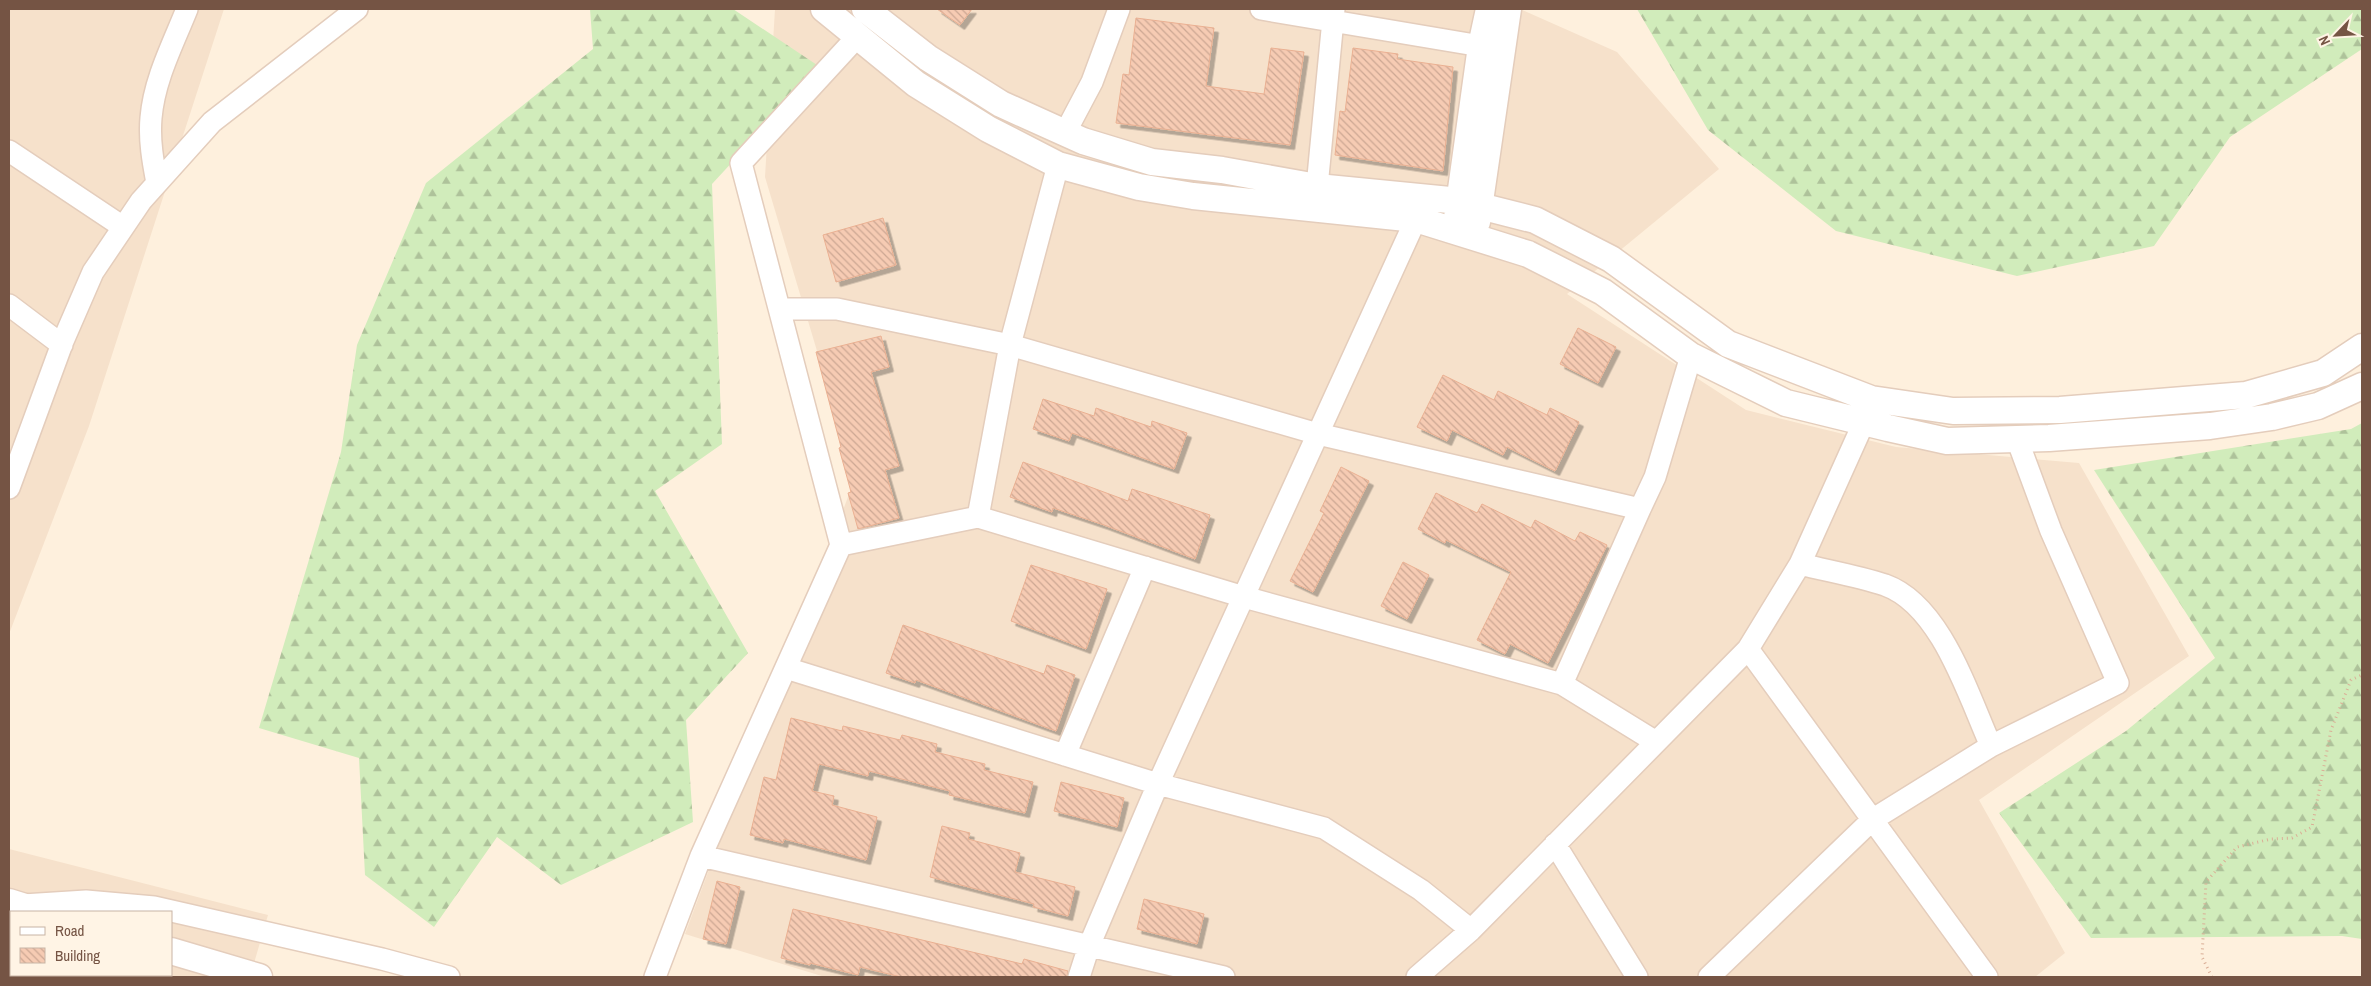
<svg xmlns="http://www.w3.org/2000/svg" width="2371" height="986" font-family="'Archivo Narrow',sans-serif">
	<defs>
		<pattern id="forest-firs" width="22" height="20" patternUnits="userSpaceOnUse" patternTransform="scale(1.25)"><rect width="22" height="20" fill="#d1ecbb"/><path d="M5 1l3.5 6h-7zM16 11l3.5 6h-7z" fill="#aec29a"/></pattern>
		<pattern id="building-back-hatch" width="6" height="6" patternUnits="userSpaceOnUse" patternTransform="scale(1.25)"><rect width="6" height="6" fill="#f6cbb3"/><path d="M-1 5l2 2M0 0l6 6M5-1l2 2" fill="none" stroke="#cca793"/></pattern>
		<filter id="shadow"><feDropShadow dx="4.5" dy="4.5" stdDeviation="0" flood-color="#0004"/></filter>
	</defs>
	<rect width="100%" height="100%" fill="#fef0dd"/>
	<!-- residential -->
	<path fill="#f6e1cb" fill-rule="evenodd" d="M9,9H224L89,426L9,634Z
		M775,9H1520L1617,52L1719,169L1567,294L1746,410L1896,447L2079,463L2189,656L1979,800L2065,953L2035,977H825L685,934L855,478L765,177Z
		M9,849L268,915L250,977H9ZM11,912H171V975H11Z"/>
	<!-- forest -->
	<path fill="url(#forest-firs)" d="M590,9H733L820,67L712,184L722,444L655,491L748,653L686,720L693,822L561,885L497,837L434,927L365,875L359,758L259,728L341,452L357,345L426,183L593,49Z
		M1637,9H2362V49L2230,137L2154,246L2017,276L1836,231L1708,130Z
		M2362,423V939L2342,936L2091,938L1999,813L2126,731L2215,658L2094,470L2351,429Z"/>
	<!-- building -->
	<path fill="url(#building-back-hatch)" stroke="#eab092" filter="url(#shadow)" d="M937,9H972L960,25Z
		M1136,18L1214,28L1206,86L1264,94L1271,48L1304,52L1290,145L1116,123L1123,74L1129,75Z
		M1353,48L1398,54L1397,59L1453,67L1443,171L1335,155L1340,111L1345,112Z
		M883,218L896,265L836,282L823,235Z
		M1578,328L1616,347L1598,383L1560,364Z
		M881,336L889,367L871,372L899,466L885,470L899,518L858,529L848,493L851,492L839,448L841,447L816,352Z
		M1443,375L1494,400L1498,391L1547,415L1550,408L1579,422L1555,471L1507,447L1503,455L1452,430L1447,441L1417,427Z
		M1043,399L1094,416L1096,408L1151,427L1152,421L1187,433L1174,469L1072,433L1069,441L1033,429Z
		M1023,462L1128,501L1132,489L1210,515L1195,559L1104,525L1053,508L1052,512L1010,497Z
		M1341,467L1369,481L1313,592L1290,581L1324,513L1320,511Z
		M1436,493L1477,513L1482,504L1531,528L1535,520L1575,541L1580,532L1607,545L1548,663L1510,644L1505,654L1477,640L1511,572L1446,540L1445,543L1418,529Z
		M1403,562L1429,575L1407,619L1381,606Z
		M1031,565L1107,589L1086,649L1011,621Z
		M903,625L1044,674L1047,665L1075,675L1056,731L916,680L915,683L886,673Z
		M791,718L842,731L843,726L900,740L902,735L937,744L935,752L985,764L984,770L1033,782L1025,813L949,795L950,791L869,771L868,776L819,764L812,791L834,796L832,805L877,817L866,860L784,839L783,843L750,835L764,777L776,780Z
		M1061,782L1124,798L1117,827L1054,811Z
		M942,826L970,833L968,839L1020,853L1015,872L1075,887L1068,916L1033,907L1034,904L930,877Z
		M717,881L740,887L726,944L703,939Z
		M1144,899L1204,914L1197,944L1137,929Z
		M793,909L1022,964L1024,959L1068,971L1067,977H901L860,967L858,975L810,963V965L781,958Z"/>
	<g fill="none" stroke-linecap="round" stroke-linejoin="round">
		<!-- minor casing -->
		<g stroke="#e4cdbc" stroke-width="24">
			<path id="minor" d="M1261,9L1481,46
				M1065,133L1092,82L1119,9
				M9,151L123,227
				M157,183C153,162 149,140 151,118C154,80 173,44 187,9
				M1317,187L1334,9
				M9,305L62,345
				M780,309H837L1010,345L1318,434L1640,509L1655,477L1691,356
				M9,488L63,341L93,272L141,201L212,122L357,9
				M978,517L1010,345L1058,165
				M841,545L978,517L1244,597L1562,684L1656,742
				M1800,564C1828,571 1857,576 1885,585C1941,605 1968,695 1991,746
				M1748,649L1987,977
				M786,668L1158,784L1324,828L1421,890L1471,930
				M1562,684L1640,509
				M1065,755L1145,567
				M1555,844L1637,977
				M701,856L1224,977
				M23,905L86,901L154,907L382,959L449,977
				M9,976L11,977
				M655,977L701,856L841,545L741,163L858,36
				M1079,977L1089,946L1158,784L1416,219
				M1417,977L1471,930L1748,649L1800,564L1864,422
				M1709,977L1872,820L1991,746L2118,683L2051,531L2017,439"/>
		</g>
		<!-- tertiary casing -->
		<g stroke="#e4cdbc" stroke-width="29">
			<path id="tertiary" d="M824,9L916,84L988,129L1058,165L1139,187L1193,196L1416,219L1528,254L1603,292L1691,356L1786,403L1888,428L1947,441L2049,438L2210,426L2272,417L2318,406L2362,386
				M865,9L928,58L1001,104L1083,141L1152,162L1222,170L1317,187L1460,201L1535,220L1611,259L1728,344L1871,399L1953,411L2060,410L2246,395L2323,373L2362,347
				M1457,218L1481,46L1489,9
				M1477,222L1508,9
				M9,902L41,912
				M9,943H11
				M171,951L259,977
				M133,975L143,977"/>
		</g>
		<!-- path -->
		<path stroke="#daae96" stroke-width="3" stroke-dasharray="1 4" stroke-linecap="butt" d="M2212,977L2202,957L2206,882L2237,847L2271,839L2292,838L2312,827L2331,730L2351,680L2362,675"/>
		<!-- minor -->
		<use href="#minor" stroke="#fff" stroke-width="21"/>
		<!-- tertiary -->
		<use href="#tertiary" stroke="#fff" stroke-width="26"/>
	</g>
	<!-- border -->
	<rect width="2371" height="986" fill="none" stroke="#755444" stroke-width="20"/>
	<!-- legend -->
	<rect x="10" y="911" width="162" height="65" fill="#fff4e5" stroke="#c8b4a5"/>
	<rect x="20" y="927" width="25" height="8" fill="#ffffff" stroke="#c8b4a5"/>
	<text x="55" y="936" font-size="15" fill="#755444">Road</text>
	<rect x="20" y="948" width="25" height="15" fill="url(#building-back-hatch)" stroke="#c8b4a5"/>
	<text x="55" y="961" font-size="15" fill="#755444">Building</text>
	<!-- north arrow -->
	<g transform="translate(2336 35) rotate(245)" stroke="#fff4e5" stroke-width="4" paint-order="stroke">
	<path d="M0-4L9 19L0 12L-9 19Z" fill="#755444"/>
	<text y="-8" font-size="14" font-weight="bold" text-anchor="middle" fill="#755444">N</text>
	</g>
</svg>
